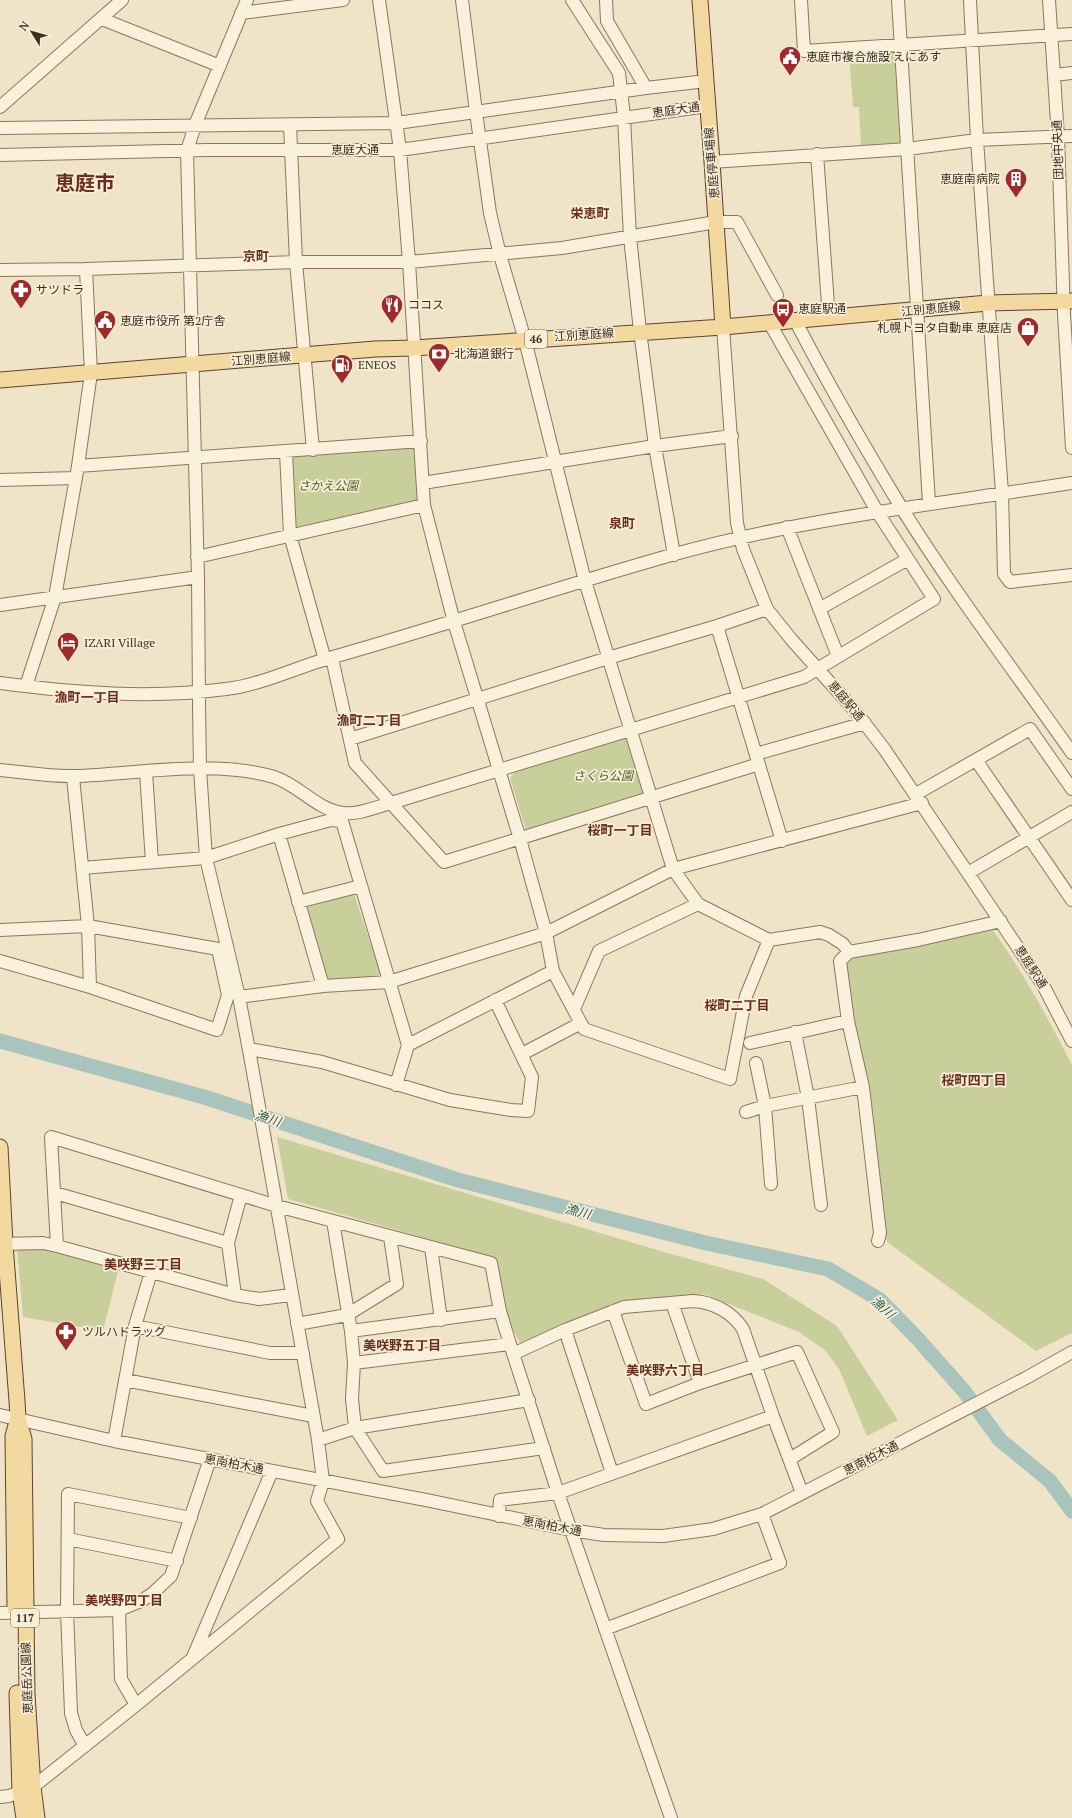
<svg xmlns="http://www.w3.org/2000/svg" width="1072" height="1818" font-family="'PT Serif','Noto Sans JP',serif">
	<rect width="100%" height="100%" fill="#f0e4c8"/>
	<!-- green -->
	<path fill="#c9cf9b" d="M896,51L900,143L861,147L859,107H853L849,54Z
		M412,446L416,449L419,503L294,527L291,455Z
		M626,736L647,796L527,833L510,778L515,771Z
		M354,894L381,974L378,977L328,979L304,911L308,907Z
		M992,929C1023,972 1048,1018 1072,1065V1333L1036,1351L887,1242L869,1084L851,1022L845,963L851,956Z
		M277,1137L664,1252L763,1279L837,1326L898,1420L867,1436L839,1369L826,1351L799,1332L704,1294L621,1301L520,1343L506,1315L495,1258L288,1199Z
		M32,1244L119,1268L103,1331L23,1317L17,1248Z"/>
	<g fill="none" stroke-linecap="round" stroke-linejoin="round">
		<!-- river -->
		<path stroke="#a9c4bc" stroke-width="15" d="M0,1041L204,1097L458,1180L706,1243L828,1269L880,1300L917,1338L964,1391L1000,1440L1050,1481L1072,1511"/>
		<!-- minor casing -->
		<g stroke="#8d765c" stroke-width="14">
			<path id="minor" d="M379,0L400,150L409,262L424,505L454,622L520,839L546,933L553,971L584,1029L730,1079L746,996L769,940
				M462,0L476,112L490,213L500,255L525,340L585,581L673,869L698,904L769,940L820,932L829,935L843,944L849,952
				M572,0L619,73L624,117L630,237L640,331L655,446L674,555
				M606,0L607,21L646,88
				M801,0L804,51L1072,34
				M898,0L929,503
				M970,0L977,140L1002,493L1004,574L1010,582L1072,575
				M1049,0L1058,137L1064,314L1072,448
				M241,13L343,0
				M102,19L220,66
				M1054,75L1072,73
				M0,107L122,0
				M290,125L296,262L313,450
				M0,128L397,123L646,88L706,81
				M817,154L829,318
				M0,155L207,150H400L707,106
				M712,162L907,149L977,140L1072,136
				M0,270L86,269L296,262H409L562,248L716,222H737L777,295
				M795,320C828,384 864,446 901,507C954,592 1015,672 1072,753
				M723,327L737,523L743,549L767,609L791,639L856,712L885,750L1043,985L1072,1041
				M286,452L290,535L325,660
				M78,466L421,441
				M0,480L76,478
				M423,483L655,446L732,436
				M787,527L838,656
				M197,557L424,505
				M0,605L198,577
				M819,609L908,559
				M717,626L782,841
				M332,658L355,763L444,862L759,764
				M0,683C75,693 150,699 226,689C260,685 293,669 326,659C443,626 558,587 675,554C805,518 939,504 1072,483
				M26,686L55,597L78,466L91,373L86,269
				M350,739L608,658L717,626L767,609
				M756,754L865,723
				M976,760L1072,900
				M0,770C24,772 51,777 75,776C137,774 214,759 274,777C299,785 317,810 343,813C358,815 376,807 391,803L804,677L934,599L878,513L769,322
				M146,772L152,862
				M73,777L88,926L90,987
				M916,794L1030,729L1072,789
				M279,834L323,986
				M82,868L206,858L279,834L331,820L342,821L408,1045L396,1085
				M968,873L1072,812
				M298,902L361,886
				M0,930L88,926L218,949L225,948
				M0,961L90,987L217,1030L228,995L218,949
				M239,997L323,986L389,982L546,933L673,869L922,803
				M574,1009L599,951L698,904
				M795,1032L808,1098L821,1205
				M750,1043L848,1021
				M408,1045L553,971
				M249,1049L322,1062L450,1100L511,1110L528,1111L532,1077L495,1000
				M522,1054L581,1023
				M756,1063L765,1106L771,1184
				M746,1112L765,1106L863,1087
				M55,1193L228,1243L235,1295
				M333,1221L351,1331L354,1363L352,1399L355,1428L383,1471L544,1448
				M878,1241L880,1233L863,1087L848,1021L840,961L849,952L918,940L1001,921
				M228,1243L241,1195
				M0,1244L43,1243L57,1246L235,1295L259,1299L291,1295
				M57,1246L51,1137L277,1206L491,1263L500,1311L510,1344L558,1493L671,1818
				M431,1247L441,1320
				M672,1303L700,1383
				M613,1311L646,1404L700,1383L797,1352L833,1432L790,1459
				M297,1324L347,1315L397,1284L390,1237
				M135,1326L270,1353H303
				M565,1330L612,1473
				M351,1331L500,1311
				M513,1354L565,1330L624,1307L693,1301C713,1302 732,1312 743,1329L773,1416L802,1493
				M354,1363L510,1344
				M125,1380L313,1416
				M0,1415L114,1441L426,1500L571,1530L604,1535L663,1536L713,1529L762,1514L1026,1378L1072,1352
				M318,1440L355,1428L529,1400
				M114,1441L135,1326L151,1272
				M499,1516L500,1500L558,1493L773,1416
				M68,1539L177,1561
				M119,1610L121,1679L136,1705
				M0,1613L119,1610L141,1601L152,1594L171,1576L210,1459
				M605,1629L780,1563L762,1514
				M193,1657L272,1471
				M85,1746L76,1730L71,1713L67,1611L68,1494L191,1518
				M0,1797L9,1796L33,1787L136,1705L338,1539L317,1501L323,1481L318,1440L251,1061L239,997L206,858L200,769L199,704L198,577L187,151L195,125L247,0"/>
		</g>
		<!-- major casing -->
		<g stroke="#5b4430" stroke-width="17">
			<path id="major" d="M700,0L712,162L723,327
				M0,380L375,349L414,348L723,327L988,303L1072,301
				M0,1147L5,1244L17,1401L18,1418L24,1439L27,1694L33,1787L37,1818
				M15,1609L13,1436L18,1418
				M17,1693L20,1792L24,1818"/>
		</g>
		<!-- minor -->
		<use href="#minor" stroke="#faf1dc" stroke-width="12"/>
		<!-- major -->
		<use href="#major" stroke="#f3d9a0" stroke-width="15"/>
	</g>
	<!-- icons -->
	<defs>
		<g id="civic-pin" transform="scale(1.15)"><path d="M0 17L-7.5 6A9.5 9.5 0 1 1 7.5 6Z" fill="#9e2a2b" stroke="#f7eed8"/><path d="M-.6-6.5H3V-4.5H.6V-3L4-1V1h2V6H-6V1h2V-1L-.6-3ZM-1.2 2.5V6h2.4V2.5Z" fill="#fff"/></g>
		<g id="building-pin" transform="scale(1.15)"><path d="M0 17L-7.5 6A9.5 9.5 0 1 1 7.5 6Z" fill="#9e2a2b" stroke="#f7eed8"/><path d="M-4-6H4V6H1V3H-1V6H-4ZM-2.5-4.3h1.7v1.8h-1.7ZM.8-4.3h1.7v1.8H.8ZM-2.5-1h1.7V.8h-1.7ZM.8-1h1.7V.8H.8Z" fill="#fff"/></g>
		<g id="pharmacy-pin" transform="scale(1.15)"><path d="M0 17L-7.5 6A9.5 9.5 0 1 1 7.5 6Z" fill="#9e2a2b" stroke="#f7eed8"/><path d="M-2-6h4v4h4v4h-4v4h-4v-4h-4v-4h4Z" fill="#fff"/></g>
		<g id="restaurant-pin" transform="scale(1.15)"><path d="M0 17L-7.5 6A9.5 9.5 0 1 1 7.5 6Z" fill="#9e2a2b" stroke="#f7eed8"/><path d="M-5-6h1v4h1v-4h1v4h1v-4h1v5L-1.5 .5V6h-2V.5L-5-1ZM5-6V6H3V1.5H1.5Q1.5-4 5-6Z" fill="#fff"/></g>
		<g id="bus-pin" transform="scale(1.15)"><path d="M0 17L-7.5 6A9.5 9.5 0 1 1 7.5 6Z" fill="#9e2a2b" stroke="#f7eed8"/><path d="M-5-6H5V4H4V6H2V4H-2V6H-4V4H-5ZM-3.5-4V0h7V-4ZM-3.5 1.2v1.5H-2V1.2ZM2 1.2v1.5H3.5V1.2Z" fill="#fff"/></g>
		<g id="shop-pin" transform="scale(1.15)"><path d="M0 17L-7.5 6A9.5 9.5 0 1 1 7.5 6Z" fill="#9e2a2b" stroke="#f7eed8"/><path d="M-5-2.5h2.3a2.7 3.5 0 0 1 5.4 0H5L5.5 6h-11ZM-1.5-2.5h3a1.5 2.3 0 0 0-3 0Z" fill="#fff"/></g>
		<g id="bank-pin" transform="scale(1.15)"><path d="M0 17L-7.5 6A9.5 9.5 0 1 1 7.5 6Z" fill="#9e2a2b" stroke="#f7eed8"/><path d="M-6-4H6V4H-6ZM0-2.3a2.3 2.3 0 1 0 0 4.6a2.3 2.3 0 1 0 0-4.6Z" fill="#fff"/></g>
		<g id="fuel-pin" transform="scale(1.15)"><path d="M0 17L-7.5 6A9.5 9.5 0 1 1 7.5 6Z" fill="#9e2a2b" stroke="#f7eed8"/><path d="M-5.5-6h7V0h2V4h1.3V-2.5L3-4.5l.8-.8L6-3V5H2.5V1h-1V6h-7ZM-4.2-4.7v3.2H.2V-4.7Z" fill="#fff"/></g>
		<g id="hotel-pin" transform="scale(1.15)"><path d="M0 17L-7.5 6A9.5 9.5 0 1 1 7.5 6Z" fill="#9e2a2b" stroke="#f7eed8"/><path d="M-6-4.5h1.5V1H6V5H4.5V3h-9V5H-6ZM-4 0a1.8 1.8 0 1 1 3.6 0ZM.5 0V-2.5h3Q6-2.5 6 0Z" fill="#fff"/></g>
	</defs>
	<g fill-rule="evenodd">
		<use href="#civic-pin" x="790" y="57"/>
		<use href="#building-pin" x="1016" y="179"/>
		<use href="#pharmacy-pin" x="21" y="290"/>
		<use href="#restaurant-pin" x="392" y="305"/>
		<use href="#bus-pin" x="783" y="309"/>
		<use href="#civic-pin" x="105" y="321"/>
		<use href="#shop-pin" x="1028" y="328"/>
		<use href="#bank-pin" x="439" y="354"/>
		<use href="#fuel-pin" x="342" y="365"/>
		<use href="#hotel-pin" x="68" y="643"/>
		<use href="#pharmacy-pin" x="66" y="1332"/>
	</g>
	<g text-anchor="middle" stroke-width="3.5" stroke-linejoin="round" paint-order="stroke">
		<!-- shield labels -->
		<g fill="#f7eed8" stroke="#756857" stroke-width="1">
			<rect x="525" y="330" width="22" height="18" rx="3"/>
			<rect x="11" y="1609" width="28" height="18" rx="3"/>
		</g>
		<g font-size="11" font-weight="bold" fill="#3d2e20">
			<text x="536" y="343">46</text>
			<text x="25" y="1622">117</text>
		</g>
		<!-- poi labels -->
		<g font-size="12" fill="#3d2e20" stroke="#f7eed8" text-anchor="start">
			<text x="806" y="61">恵庭市複合施設 えにあす</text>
			<text x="1000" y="183" text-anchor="end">恵庭南病院</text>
			<text x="36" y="294">サツドラ</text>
			<text x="408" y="309">ココス</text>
			<text x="798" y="313">恵庭駅通</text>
			<text x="120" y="325">恵庭市役所 第2庁舎</text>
			<text x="1012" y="332" text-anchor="end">札幌トヨタ自動車 恵庭店</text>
			<text x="454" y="358">北海道銀行</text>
			<text x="358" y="369">ENEOS</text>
			<text x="84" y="647">IZARI Village</text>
			<text x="82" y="1336">ツルハドラッグ</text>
		</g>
		<!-- street labels -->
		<g font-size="12" fill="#3d2e20" stroke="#f7eed8">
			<text transform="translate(676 110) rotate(-8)" y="4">恵庭大通</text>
			<text x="355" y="154">恵庭大通</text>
			<text transform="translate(1058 150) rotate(-92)" y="4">団地中央通</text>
			<text transform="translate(712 163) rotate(-95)" y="4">恵庭停車場線</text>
			<text transform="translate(931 309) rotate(-6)" y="4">江別恵庭線</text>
			<text transform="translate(584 335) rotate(-4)" y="4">江別恵庭線</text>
			<text transform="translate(261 359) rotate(-5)" y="4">江別恵庭線</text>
			<text transform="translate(846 701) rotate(50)" y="4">恵庭駅通</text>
			<text transform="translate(1031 967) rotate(57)" y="4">恵庭駅通</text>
			<text transform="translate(871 1458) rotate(-27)" y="4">恵南柏木通</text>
			<text transform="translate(234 1464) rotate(11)" y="4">恵南柏木通</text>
			<text transform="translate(552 1526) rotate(11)" y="4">恵南柏木通</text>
			<text transform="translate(27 1678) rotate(-92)" y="4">恵庭岳公園線</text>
		</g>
		<!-- park labels -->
		<g font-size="12" font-style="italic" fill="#4d5a26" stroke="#f7eed8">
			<text x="328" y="490">さかえ公園</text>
			<text x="603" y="780">さくら公園</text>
		</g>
		<!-- neighbourhood labels -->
		<g font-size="13" font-weight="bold" fill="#6b2e1e" stroke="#f7eed8">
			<text x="590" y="218">栄恵町</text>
			<text x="256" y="261">京町</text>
			<text x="622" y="528">泉町</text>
			<text x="87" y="702">漁町一丁目</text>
			<text x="369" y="725">漁町二丁目</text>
			<text x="620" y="835">桜町一丁目</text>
			<text x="737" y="1010">桜町二丁目</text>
			<text x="974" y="1085">桜町四丁目</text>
			<text x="143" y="1269">美咲野三丁目</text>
			<text x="402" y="1350">美咲野五丁目</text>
			<text x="665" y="1375">美咲野六丁目</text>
			<text x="124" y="1605">美咲野四丁目</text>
		</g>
		<!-- water labels -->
		<g font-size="13" font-style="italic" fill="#2f5d5a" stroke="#f7eed8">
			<text transform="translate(268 1118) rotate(18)" y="5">漁川</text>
			<text transform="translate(578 1211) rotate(14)" y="5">漁川</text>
			<text transform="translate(883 1307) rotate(42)" y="5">漁川</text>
		</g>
		<!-- town labels -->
		<g font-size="20" font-weight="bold" fill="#6b2e1e" stroke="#f7eed8">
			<text x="85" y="190">恵庭市</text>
		</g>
	</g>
	<!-- north arrow -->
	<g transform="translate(32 32) rotate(307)" stroke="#f7eed8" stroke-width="3" paint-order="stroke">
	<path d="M0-3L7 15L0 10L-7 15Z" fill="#3d2e20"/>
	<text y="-6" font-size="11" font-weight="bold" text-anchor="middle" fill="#3d2e20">N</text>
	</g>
</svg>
